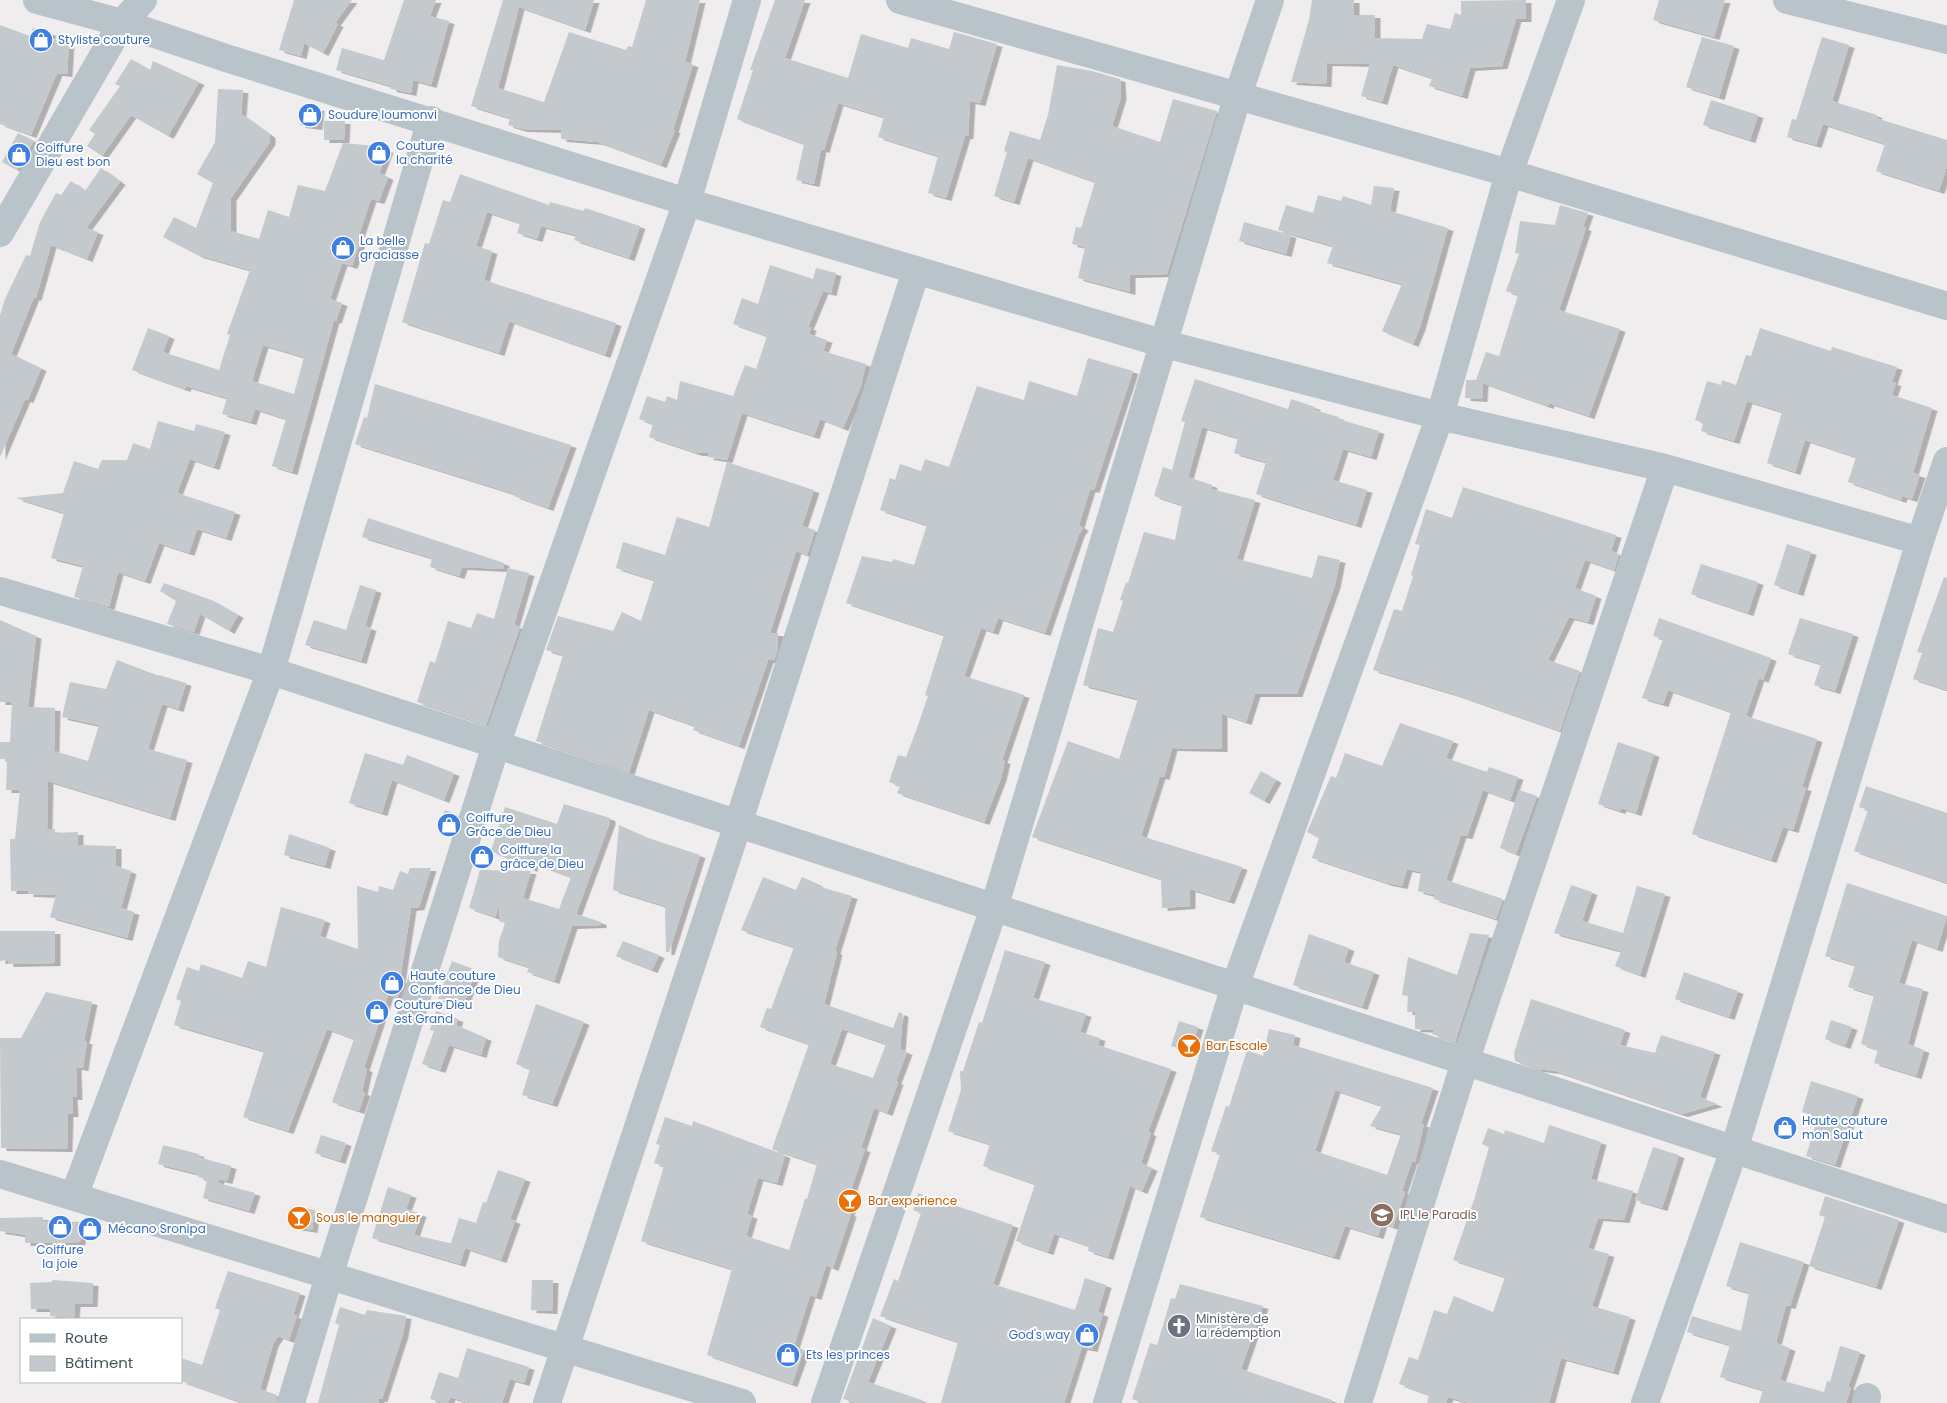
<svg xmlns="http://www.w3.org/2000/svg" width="1947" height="1403" font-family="Poppins,sans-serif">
	<defs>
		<filter id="shadow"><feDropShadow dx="5.5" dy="3" stdDeviation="0" flood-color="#0004"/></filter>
	</defs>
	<rect width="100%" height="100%" fill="#f0edee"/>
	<!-- building -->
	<path fill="#c4c9cd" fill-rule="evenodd" filter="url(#shadow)" d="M294,0H352L335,23L338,24L323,53L304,43L301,56L279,50Z
		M404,0H436L430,16L449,21L431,85L413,80L411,93L391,89V86L336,70L342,48L384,60Z
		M503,0H594L585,30L519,7L498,88L544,102L569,32L626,50L628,46L632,47L646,0H700L685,62L693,64L673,130H675L661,165L598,142L561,139V130L522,129L508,125L510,118L471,106Z
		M775,0H805L785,58L848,78L861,34L908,48L911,38L949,49L954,32L997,44L980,103L970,101L968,136H965L946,198L928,193L938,156L878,137L884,117L838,103L824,150L821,149L814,184L796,180L804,144L737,119L753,70H750Z
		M1312,0H1354V15H1375V38L1422,39L1427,24L1450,29L1455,13L1461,15V1L1526,0V19H1516L1502,66L1470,68L1462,96L1429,86L1432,78L1393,65L1382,102L1361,96L1370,64L1327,63L1326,84L1291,82L1309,20Z
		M1659,0H1725L1714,37L1653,20Z
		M0,25L30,36L33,28L51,33L49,39L69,42L67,74L57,73L31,135L0,124Z
		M1702,37L1734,46L1719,97L1686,87Z
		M1822,37L1849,45L1832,101L1877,115L1876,118L1947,140V166L1939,191L1876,171L1885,144L1823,124L1816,145L1787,137L1792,119L1796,120Z
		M131,59L150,70L153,61L199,82L168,136L131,115L102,156L87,146L95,134L89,130L120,86L115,84Z
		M1057,65L1092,71L1120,79L1121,97L1112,126L1160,142L1173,99L1217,111L1167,274L1130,275V292L1078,278L1085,247L1072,244L1076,227L1081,228L1095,182L1028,158L1014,202L994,196L1007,152L1004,151L1010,131L1040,140L1048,115Z
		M218,89L243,90L241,114L270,135V142L231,198V231L259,239L268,210L289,217L298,185L325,191L343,143L377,146L388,150L379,173L388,177L379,201L371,199L357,241L360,242L352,266L342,263L330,299L342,303L336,321L334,320L292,472L272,466L286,419L255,409L251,422L222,414L227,398L186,386L185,389L132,370L148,328L169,336L163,352L219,370L230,335L227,334L250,270L198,255L163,237L174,217L196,228L213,183L197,174L215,142ZM263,345L304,357L294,394L252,381Z
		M1711,100L1758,115L1750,140L1703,125Z
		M302,106L319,108L317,127L300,125Z
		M324,121H345L344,140H324Z
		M18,133L34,141L17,170L2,162Z
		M101,168L120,182L86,228L98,232L87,259L51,245L36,298L34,297L11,354L41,368L28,400L25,399L0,457V315L5,299L26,255L30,256L40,222L56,193L61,195L71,181L85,191Z
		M460,174L549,205L550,202L584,211L585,208L640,226L629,258L574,240L576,235L541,226L537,239L517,233L520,223L487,212L476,246L492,251L484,280L616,323L605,355L509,321L499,353L402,322L425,243L429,244L443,200L450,202Z
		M1374,186L1394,188L1390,211L1448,228L1420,327L1413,344L1382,331L1402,284L1327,263L1333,246L1278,230L1286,205L1313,213L1318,195L1341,201L1343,196L1371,205Z
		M1560,205L1588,213L1583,227L1586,228L1559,310L1620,329L1589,416L1549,403L1548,406L1483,383L1482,399L1465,398L1466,380H1476L1486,352L1499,356L1518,295L1506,291L1519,254L1515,253L1520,221L1555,225Z
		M1244,222L1291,235L1286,254L1239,241Z
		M770,265L813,279L816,268L836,273L831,293L823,291L808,327L811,328L809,334L827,340L823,351L866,364L861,386L843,428L820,419L814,436L742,413L727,460L708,457L709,453H697L649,437L653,424L639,419L647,396L665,402L667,396L677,400L680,381L733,396L745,365L756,369L767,336L733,324L742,298L758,304Z
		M1760,328L1831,351L1832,347L1897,367L1892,382L1896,383L1892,395L1932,408L1913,473L1920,475L1912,499L1902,496L1901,500L1848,482L1856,457L1805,440L1795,472L1767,463L1782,412L1747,401L1734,441L1701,431L1703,423L1695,420L1707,381L1721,385L1722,380L1736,385L1746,355L1751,356Z
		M1088,358L1133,371L1094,490L1090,489L1079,525L1083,528L1079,534L1045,633L998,618L993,632L981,628L964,676L1024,695L1002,760L1005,761L1001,778L984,822L897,793L900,786L889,782L898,755L906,757L916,731L928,696L925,695L944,635L846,603L862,556L892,562L893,559L914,565L927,525L880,510L890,478L895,480L900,464L921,471L925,459L949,467L977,386L1024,400L1029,381L1077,396Z
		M1195,379L1288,409L1291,399L1315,407L1314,410L1339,417L1338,419L1379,431L1371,457L1343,449L1333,480L1367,490L1356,525L1256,494L1266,462L1234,453L1238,438L1202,427L1188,477L1212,485L1211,489L1255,500L1237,559L1312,578L1318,555L1340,560L1335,585L1297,694H1255L1246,722L1222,714V749L1172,748L1164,777L1160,776L1141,836L1242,867L1229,901L1190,889V906L1162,908L1161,879L1032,837L1068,741L1119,759L1138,699L1083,685L1098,628L1113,632L1123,601L1120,600L1126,582L1128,583L1144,532L1175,540L1182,505L1154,496L1163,467L1172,470L1185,422L1181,421Z
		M375,384L571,445L548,508L514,496L515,494L355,444L364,417L367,418Z
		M158,421L194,431L196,424L225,432L214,467L190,459L177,493L235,512L226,538L197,529L189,553L159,543L145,581L118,572L109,607L74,597L83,566L51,558L64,513L16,498L63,493L74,461L98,469L102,460H127L133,443L150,449Z
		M727,462L814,490L802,526L815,530L807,555L796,551L770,633H778V649L774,660H768L739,746L693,730L695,726L649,710L629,772L536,741L563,655L546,650L558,616L613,631L622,612L641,621L654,580L616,568L623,542L665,555L677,517L709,527Z
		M1463,487L1616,535L1611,551L1619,554L1614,570L1585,560L1575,588L1596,596L1588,622L1569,617L1548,660L1580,671L1560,731L1451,693L1373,670L1394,609L1402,611L1413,576L1411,575L1420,545L1415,544L1426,509L1452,518Z
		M368,518L504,563L503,569L462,567L459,576L430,567L432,558L362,537Z
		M1787,544L1811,552L1798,593L1774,585Z
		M1701,564L1758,582L1748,613L1691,594Z
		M508,568L529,573L514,625L520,627L486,725L417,702L430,661L435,663L448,621L471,628L477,613L494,619Z
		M1944,577L1947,578V690L1913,679L1922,653L1917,652Z
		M164,583L214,601L238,615L229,631L200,614L194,632L167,624L176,601L160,591Z
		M360,585L376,590L365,626L371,628L361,661L305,645L314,620L346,630Z
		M1659,618L1771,658L1763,680L1759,678L1746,716L1817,739L1802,787L1806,788L1793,830L1783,827L1771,860L1692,834L1731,712L1668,690L1663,704L1642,698L1663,639L1653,636Z
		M1800,618L1853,634L1835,691L1814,685L1821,664L1788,654Z
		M0,620L36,636L28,707L55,708L54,751L88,761L99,725L62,717L70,682L106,689L117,660L159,676V675L186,683L178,709L162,704L148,749L187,760L170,818L48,781L47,830L55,829V833L78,832V845L116,846V866L131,871L121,908L134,912L127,938L50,917L56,895L28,894V891H11L10,839H15L20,790H6L7,759H0V742H10L12,702H0Z
		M1400,723L1453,741L1446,758L1487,772L1489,767L1518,777L1510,800L1483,790L1467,836L1461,835L1446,880L1503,899L1496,919L1434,899V895L1418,891L1421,872L1407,869L1402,886L1387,883L1312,858L1319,838L1307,832L1331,776L1336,778L1345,753L1382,766Z
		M1618,742L1654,754L1636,813L1621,808L1620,811L1598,804Z
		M365,753L403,765L407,755L454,773L444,800L392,780L382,813L349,803Z
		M1261,771L1276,780L1264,801L1249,793Z
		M1866,786L1947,813V883L1854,851L1868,810L1859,807Z
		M1519,790L1537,796L1516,854L1500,848Z
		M564,804L610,818V822L576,914L601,922V925L572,926L554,981L527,972L529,967L498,957L499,941L505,923L499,921L500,903L495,917L469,908L480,870L531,871L523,898L559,909L571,877L533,863L532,869L491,851L505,807L557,824Z
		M445,810L458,815L451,835L437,829Z
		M619,825L648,838L700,855L669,952H666L665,906L613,890Z
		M289,834L330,848L325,866L284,855Z
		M410,868H431L419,907L411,908L400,980L403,981L397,998L388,995L364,1068L367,1069L362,1092L365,1093L359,1111L332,1102L354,1039L327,1029L288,1131L243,1117L264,1051L174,1025L181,1001L176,999L187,967L199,971L201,964L242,978L248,961L266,967L281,907L325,920L320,936L358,949L357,886L378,892L379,886L393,890L400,871L408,874Z
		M763,877L796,890L802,877L818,884L817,886L852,896L835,951L837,952L824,1004L893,1028L899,1012L903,1014L900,1049L907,1052L896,1081L898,1082L887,1113L874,1108L861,1148L865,1149L850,1193L855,1194L849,1213L851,1214L833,1268L826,1265L816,1297L810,1295L794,1346L804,1350L792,1384L707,1355L732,1269L641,1241L664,1166L654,1163L660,1145L656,1144L665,1117L692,1126L693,1121L785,1155L777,1183L758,1178L747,1214L752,1216L746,1236L789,1250L805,1199H807L817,1164L772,1149L809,1044L760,1027L767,1008L771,1009L794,947L741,930ZM842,1029L886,1044L873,1078L830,1064Z
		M1847,883L1947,916L1937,949L1912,940L1899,983L1923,989L1908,1044L1924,1050L1916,1076L1874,1063L1878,1050L1861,1044L1874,995L1848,987L1855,965L1825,956Z
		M1571,885L1592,892L1582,921L1623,933L1637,886L1665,894L1640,975L1615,966L1621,951L1554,933Z
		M0,931H55V963L8,964V960L0,961Z
		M1470,933L1489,935L1455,1042L1432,1034L1434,1030L1415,1029V1012H1407L1408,996L1402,995L1408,957L1457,975Z
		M1309,934L1349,948L1344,962L1374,972L1362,1007L1293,985Z
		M623,941L659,955L652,970L616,956Z
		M1005,950L1045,962L1033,998L1086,1014L1080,1032L1100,1038L1098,1045L1171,1069L1148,1132L1151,1133L1141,1163L1152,1168L1142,1191L1130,1186L1108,1257L1088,1251L1089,1246L1054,1234L1048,1252L1016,1241L1035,1184L983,1166L990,1144L948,1131L961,1090L960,1071H963L979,1022L982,1023Z
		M452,961L476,970L465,1000L438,999Z
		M1684,972L1738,991L1729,1017L1675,999Z
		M46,992L92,1002L84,1041H87L83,1068L76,1067L77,1097H72L73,1114H68L67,1149L1,1148L0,1038H21Z
		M1531,999L1625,1030L1620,1045L1655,1053L1661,1035L1715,1052L1700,1097L1717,1104L1682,1114L1555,1071L1537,1069L1515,1061L1514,1053Z
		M536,1004L584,1022L552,1104L522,1095L530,1069L516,1064Z
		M436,1011L458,1019L456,1025L486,1038L481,1055L449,1045L440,1070L422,1064L434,1031L430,1030Z
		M1831,1020L1852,1027L1845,1046L1825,1039Z
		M1179,1021L1198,1027L1190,1052L1171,1046Z
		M1269,1029L1295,1035L1293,1045L1433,1088L1421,1124H1424L1415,1162L1412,1161L1402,1191L1405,1192L1393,1227L1382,1223L1378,1236L1345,1226L1334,1257L1200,1217L1220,1154L1211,1151L1226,1106L1229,1107L1247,1050L1263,1056ZM1335,1090L1382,1106L1370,1126L1401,1134L1387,1175L1315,1151Z
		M1811,1081L1858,1096L1835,1165L1806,1156L1818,1117L1802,1112Z
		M1549,1125L1601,1142L1591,1179L1633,1191L1624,1220L1598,1218L1588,1248L1609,1254L1592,1306L1630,1317L1613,1372L1561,1358L1549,1403H1469L1448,1397L1446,1403H1427L1429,1395L1399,1384L1409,1357L1418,1360L1434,1310L1447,1314L1454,1296L1493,1312L1505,1277L1453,1260L1475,1197L1489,1147L1482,1144L1488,1128L1504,1134L1505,1130L1544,1143Z
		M321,1135L346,1143L340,1161L315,1153Z
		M163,1145L199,1154L198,1157L231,1166L227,1181L219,1179L218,1183L198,1177L199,1174L158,1164Z
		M1653,1147L1679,1155L1662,1208L1635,1200Z
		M498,1170L525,1179L510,1219L515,1221L501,1260L465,1248L460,1264L372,1238L388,1187L411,1195L406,1209L421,1214L414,1235L454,1244L451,1243L459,1218L476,1223L483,1202L486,1203Z
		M207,1180L255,1193L249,1211L203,1198Z
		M918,1193L1013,1225L993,1284L1075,1310L1085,1278L1106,1285L1098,1312L1103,1314L1092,1349L1082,1347L1064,1403H941L958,1342L880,1316L894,1279L898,1281L921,1213L913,1210Z
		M1825,1196L1899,1220L1876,1287L1809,1266L1825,1217L1819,1215Z
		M299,1207L315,1210L312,1230L295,1227Z
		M43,1217V1221L81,1222L80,1242L25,1243V1235L0,1231V1218Z
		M1740,1242L1804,1262L1790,1306L1786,1305L1776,1343L1790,1348L1780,1380L1824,1392L1827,1381L1830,1382L1840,1346L1860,1352L1848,1387L1851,1388L1846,1403H1759L1763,1390L1720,1377L1730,1345L1687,1332L1692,1316L1741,1331L1749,1293L1726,1286Z
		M228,1271L300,1293L293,1315L297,1316L289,1340L278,1336L273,1344L260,1389L277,1395L276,1403H243L181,1381V1358L202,1365L220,1310L215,1308Z
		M53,1280L93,1283L92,1304H75L74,1318L50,1316V1309H31L30,1283L52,1282Z
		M532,1280H553L552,1311L531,1310Z
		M1180,1284L1263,1306L1241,1369L1332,1400V1403H1144L1132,1399L1150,1343L1157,1345L1171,1298L1175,1299Z
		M340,1307L365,1315L367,1310L406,1316L403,1334L382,1399H379L378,1403H318L339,1325L335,1323Z
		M873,1318L891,1326L868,1382L922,1400V1403H857L843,1399Z
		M467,1348L529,1367L524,1383L510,1379L502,1403H468L450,1397L448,1403H443L430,1399L439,1372L458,1378Z"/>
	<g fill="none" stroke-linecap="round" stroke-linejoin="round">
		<!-- minor -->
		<path stroke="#b9c4ca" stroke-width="28" d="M37,0L122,23L226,58L687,202L1165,344L1440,416L1665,468L1920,541
			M900,0L1509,173L1947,306
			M1787,0L1947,40
			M0,233L122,23L143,0
			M0,591L271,671L1947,1219
			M0,1174L742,1403
			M74,1196L271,671L431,120
			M291,1403L329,1276L496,745L687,202L747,0
			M547,1403L738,824L916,271
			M825,1403L994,908L1238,95L1270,0
			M1107,1403L1235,986L1440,416L1509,173L1571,0
			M1358,1403L1465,1062L1665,468
			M1645,1403L1734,1150L1920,541L1947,461
			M1866,1403L1867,1397"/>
	</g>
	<!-- icons -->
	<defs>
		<g id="shop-disc" transform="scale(1.25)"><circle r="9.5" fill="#3f7fe0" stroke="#fff"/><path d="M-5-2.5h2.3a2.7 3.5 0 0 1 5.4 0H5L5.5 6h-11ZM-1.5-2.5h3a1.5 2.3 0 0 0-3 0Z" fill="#fff"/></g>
		<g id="bar-disc" transform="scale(1.25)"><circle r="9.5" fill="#e8710a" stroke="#fff"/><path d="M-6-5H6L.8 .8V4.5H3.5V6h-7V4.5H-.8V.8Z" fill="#fff"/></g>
		<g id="school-disc" transform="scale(1.25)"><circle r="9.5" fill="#8d6e63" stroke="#fff"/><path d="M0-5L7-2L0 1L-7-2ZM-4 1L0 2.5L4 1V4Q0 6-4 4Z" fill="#fff"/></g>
		<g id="church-disc" transform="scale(1.25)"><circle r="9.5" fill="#6b7280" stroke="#fff"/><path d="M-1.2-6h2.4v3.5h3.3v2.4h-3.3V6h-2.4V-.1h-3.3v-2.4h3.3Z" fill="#fff"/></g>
	</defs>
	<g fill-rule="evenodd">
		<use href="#shop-disc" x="41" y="40"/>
		<use href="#shop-disc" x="310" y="115"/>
		<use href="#shop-disc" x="379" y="153"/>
		<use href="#shop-disc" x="19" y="155"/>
		<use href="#shop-disc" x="343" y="248"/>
		<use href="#shop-disc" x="449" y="825"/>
		<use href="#shop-disc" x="482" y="857"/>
		<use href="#shop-disc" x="392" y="983"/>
		<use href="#shop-disc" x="377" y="1012"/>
		<use href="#bar-disc" x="1189" y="1046"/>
		<use href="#shop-disc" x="1785" y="1128"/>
		<use href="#bar-disc" x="850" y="1201"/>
		<use href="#school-disc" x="1382" y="1215"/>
		<use href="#bar-disc" x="299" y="1218"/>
		<use href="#shop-disc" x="60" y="1227"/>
		<use href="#shop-disc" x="90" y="1229"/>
		<use href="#church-disc" x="1179" y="1326"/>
		<use href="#shop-disc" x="1087" y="1335"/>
		<use href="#shop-disc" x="788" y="1355"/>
	</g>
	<g text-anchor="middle" stroke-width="4" stroke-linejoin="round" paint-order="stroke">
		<!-- shop labels -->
		<g font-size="12" fill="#366cbe" stroke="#fff" text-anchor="start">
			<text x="58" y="44">Styliste couture</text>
			<text x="328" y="119">Soudure loumonvi</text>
			<text x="396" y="150">Couture<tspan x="396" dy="14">la charité</tspan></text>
			<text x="36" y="152">Coiffure<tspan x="36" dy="14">Dieu est bon</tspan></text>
			<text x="360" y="245">La belle<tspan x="360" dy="14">graciasse</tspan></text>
			<text x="466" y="822">Coiffure<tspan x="466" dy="14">Grâce de Dieu</tspan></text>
			<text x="500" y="854">Coiffure la<tspan x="500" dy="14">grâce de Dieu</tspan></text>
			<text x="410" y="980">Haute couture<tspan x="410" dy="14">Confiance de Dieu</tspan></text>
			<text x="394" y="1009">Couture Dieu<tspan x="394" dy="14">est Grand</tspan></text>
			<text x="1802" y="1125">Haute couture<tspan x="1802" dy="14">mon Salut</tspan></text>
			<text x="108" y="1233">Mécano Sronipa</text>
			<text x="60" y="1254" text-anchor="middle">Coiffure<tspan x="60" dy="14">la joie</tspan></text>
			<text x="1070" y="1339" text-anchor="end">God's way</text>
			<text x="806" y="1359">Ets les princes</text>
		</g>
		<!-- food labels -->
		<g font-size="12" fill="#c56008" stroke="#fff" text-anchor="start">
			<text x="1206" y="1050">Bar Escale</text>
			<text x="868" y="1205">Bar experience</text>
			<text x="316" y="1222">Sous le manguier</text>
		</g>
		<!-- education labels -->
		<g font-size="12" fill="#785e54" stroke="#fff" text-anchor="start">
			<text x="1400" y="1219">IPL le Paradis</text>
		</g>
		<!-- worship labels -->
		<g font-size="12" fill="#5b616d" stroke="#fff" text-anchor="start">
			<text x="1196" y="1323">Ministère de<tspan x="1196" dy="14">la rédemption</tspan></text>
		</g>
	</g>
	<!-- legend -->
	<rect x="20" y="1318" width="162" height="65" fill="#ffffff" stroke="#b5bbbd"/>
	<rect x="30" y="1334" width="25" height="8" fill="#b9c4ca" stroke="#b5bbbd"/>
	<text x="65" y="1343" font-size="15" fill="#46545a">Route</text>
	<rect x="30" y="1356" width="25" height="15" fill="#c4c9cd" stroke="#b5bbbd"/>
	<text x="65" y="1368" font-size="15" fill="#46545a">Bâtiment</text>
</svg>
